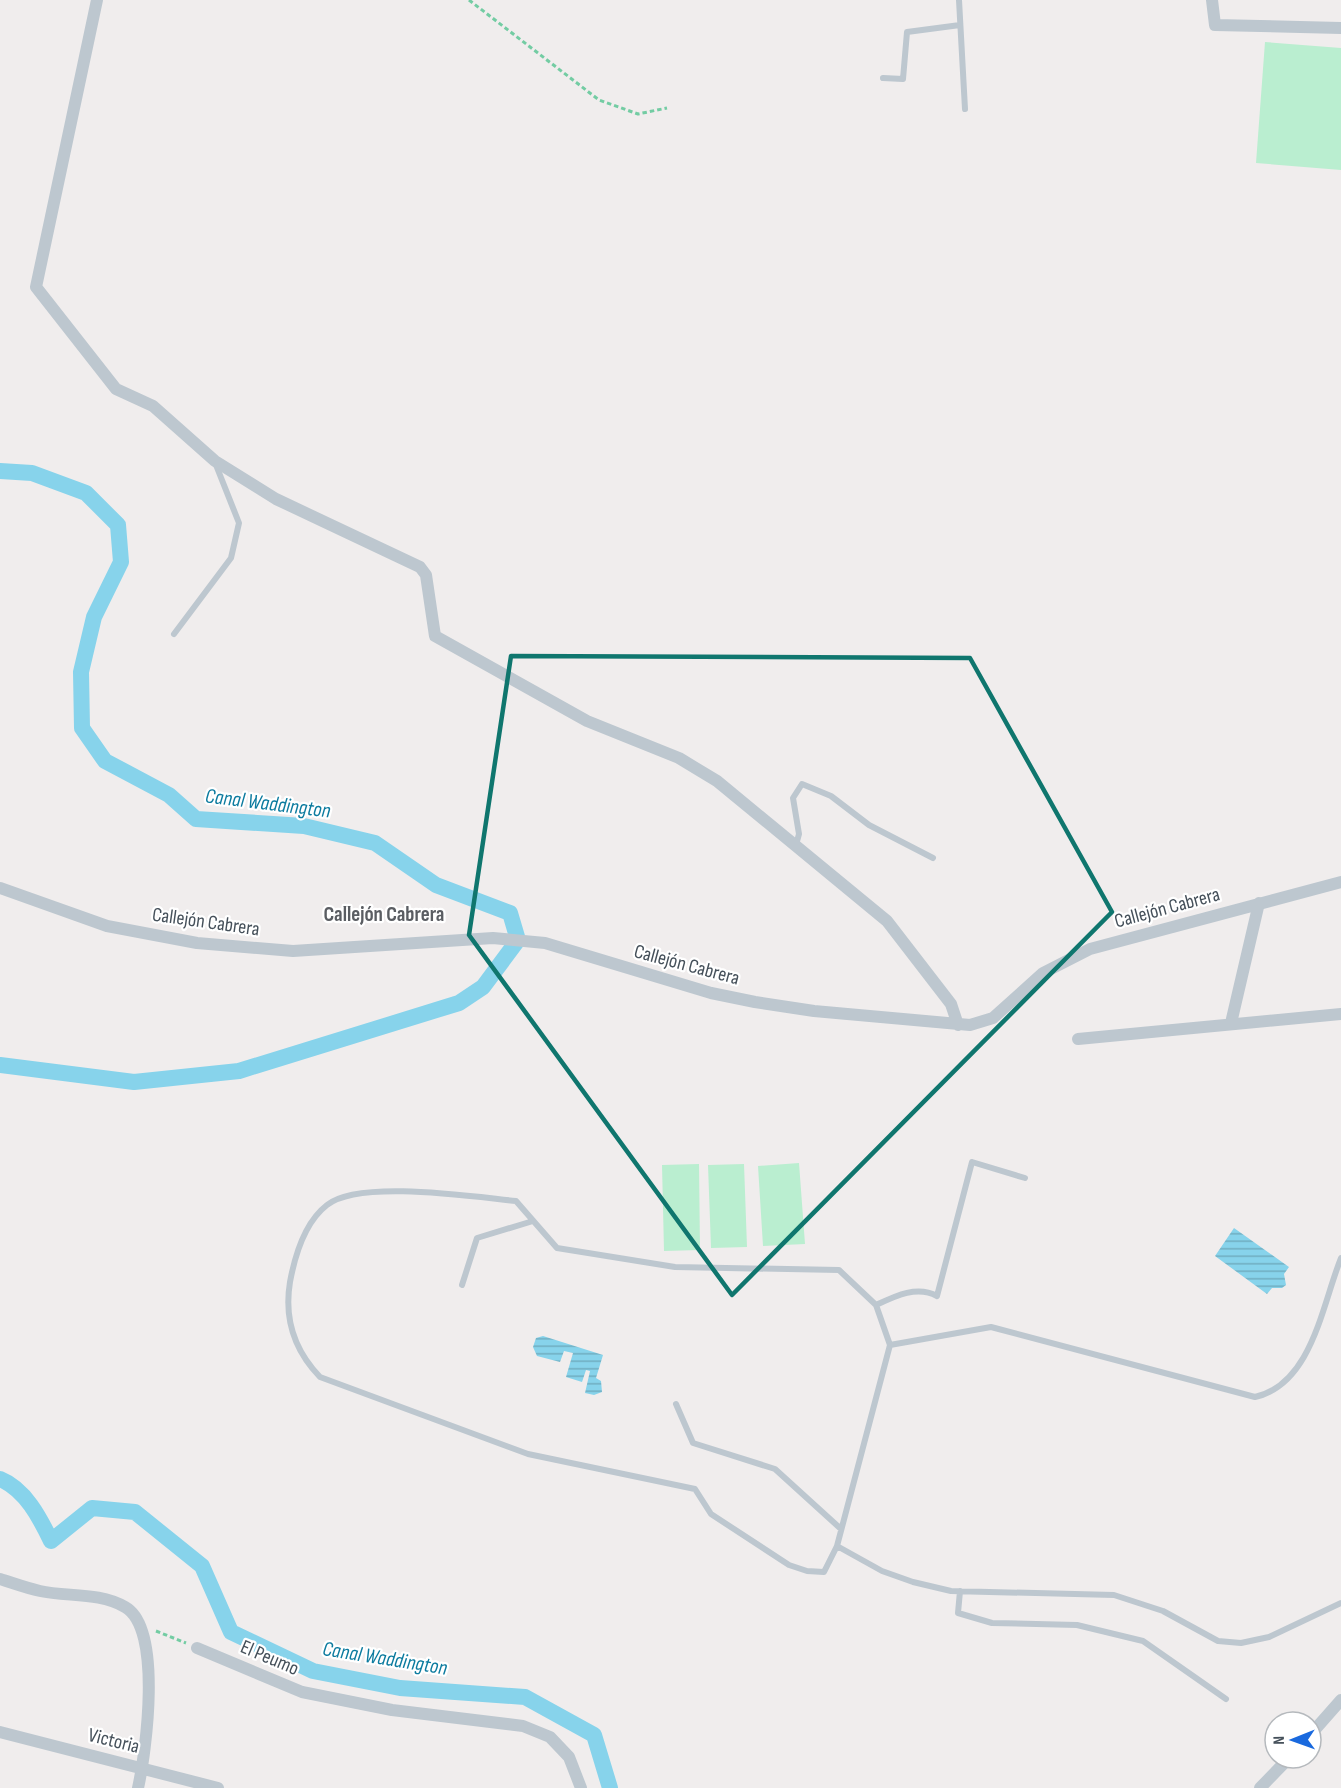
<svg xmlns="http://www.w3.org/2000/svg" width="1341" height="1788" font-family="'Sofia Sans Condensed',sans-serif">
	<defs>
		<pattern id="water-rules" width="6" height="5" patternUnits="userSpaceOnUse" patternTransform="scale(1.5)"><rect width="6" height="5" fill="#87d3eb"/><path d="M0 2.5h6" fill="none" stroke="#70aec1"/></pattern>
	</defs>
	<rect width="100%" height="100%" fill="#f0eded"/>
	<!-- pitch -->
	<path fill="#baeed0" d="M1265,42L1341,48V170L1256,163Z
		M799,1163L805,1244L763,1246L758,1166Z
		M699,1164L700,1250L664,1251L662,1165Z
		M744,1164L747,1247L711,1248L708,1165Z"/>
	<!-- water -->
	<path fill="url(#water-rules)" d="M1234,1228L1289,1267L1284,1274L1286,1285L1282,1288H1272L1267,1294L1215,1256Z
		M543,1336L603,1355L596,1378L601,1381L602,1392L594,1395L585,1393L590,1371L586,1370L582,1382L566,1377L573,1353L564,1351L560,1362L537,1356L533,1347L536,1338Z"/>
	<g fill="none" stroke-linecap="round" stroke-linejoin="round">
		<!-- canal -->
		<path stroke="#87d3eb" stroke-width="16" d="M0,471L32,473L86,493L118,525L121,562L94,617L81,672L82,728L105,761L169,795L196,819L304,826L375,843L436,885L510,913L518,940L483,987L459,1003L239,1071L134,1082L0,1065
			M0,1479C25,1489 40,1518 51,1541L92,1508L135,1512L202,1566L231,1632L313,1671L400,1688L525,1697L594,1735L610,1788"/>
		<!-- path -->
		<path stroke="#73cca3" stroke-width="3" stroke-dasharray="4.5 3" stroke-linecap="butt" d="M469,0L599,100L638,114L667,108
			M156,1631L186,1643"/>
		<!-- lane -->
		<path stroke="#bdc7cf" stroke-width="6" d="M959,0L965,109
			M883,78L903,79L907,32L960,25
			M174,634L231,558L239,523L216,465
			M796,845L799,834L793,798L802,784L831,796L869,825L933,858
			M462,1285L477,1238L533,1221
			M876,1305L839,1270L675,1267L557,1248L516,1201C475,1197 359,1179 327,1205C305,1222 295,1255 290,1282C284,1318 294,1350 320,1377L528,1454L695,1489L711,1514L789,1565L807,1571L824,1572L837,1546L882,1571L913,1582L951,1591L1114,1595L1163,1611L1218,1641L1241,1643L1269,1637L1341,1603
			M890,1345L991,1327L1255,1397C1312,1384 1322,1305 1341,1258
			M676,1404L693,1443L775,1469L841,1529
			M837,1546L890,1345L876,1305C895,1296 917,1285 937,1296L972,1162L1025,1178
			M960,1591L958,1613L992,1623L1077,1625L1143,1641L1226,1699"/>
		<!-- street -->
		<path stroke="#bdc7cf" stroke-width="12" d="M97,0L36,287L116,389L153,406L215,461L276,499L420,567L426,575L435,636L587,721L679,758L717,781L887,921L951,1004L958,1025
			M1212,0L1215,25L1341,28
			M0,888L107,926L197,943L293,951L493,938L545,943L711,993L755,1002L814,1011L970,1025L993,1018L1043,973L1090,949L1341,882
			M1231,1023L1259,903
			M1078,1039L1341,1014
			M0,1579C13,1583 26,1588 40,1591C67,1597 99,1592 125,1607C163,1628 146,1752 138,1788
			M197,1648L302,1692L392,1710L523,1726L550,1737L569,1757L581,1788
			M0,1732L218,1788
			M1311,1734L1341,1700
			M1260,1788L1289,1758"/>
	</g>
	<!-- marked area -->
	<path fill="none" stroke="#0f766e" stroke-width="4.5" stroke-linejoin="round" d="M511,656L970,658L1112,912L732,1295L469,935Z"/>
	<g text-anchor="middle" stroke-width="4.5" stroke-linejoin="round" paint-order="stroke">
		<!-- street labels -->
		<g font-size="20" fill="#45505a" stroke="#fff">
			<text transform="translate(1167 907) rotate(-15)" y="7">Callejón Cabrera</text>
			<text transform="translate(206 921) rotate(8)" y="7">Callejón Cabrera</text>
			<text transform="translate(687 964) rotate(15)" y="7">Callejón Cabrera</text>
			<text transform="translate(270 1657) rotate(23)" y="7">El Peumo</text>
			<text transform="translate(114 1740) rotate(14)" y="7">Victoria</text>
		</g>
		<!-- water labels -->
		<g font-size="21" font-style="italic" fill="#0c7b9f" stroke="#fff">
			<text transform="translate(268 803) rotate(7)" y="7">Canal Waddington</text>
			<text transform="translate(385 1658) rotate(9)" y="7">Canal Waddington</text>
		</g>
		<!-- neighbourhood labels -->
		<g font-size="21" font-weight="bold" fill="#5a5d62" stroke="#fff">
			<text x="384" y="921">Callejón Cabrera</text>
		</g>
	</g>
	<!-- north arrow -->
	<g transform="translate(1293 1740) rotate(269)"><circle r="28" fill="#ffffff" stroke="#b5b9bd" stroke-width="1.5"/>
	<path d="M0-4.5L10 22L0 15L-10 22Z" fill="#1969de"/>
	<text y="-9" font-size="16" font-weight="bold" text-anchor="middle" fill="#45505a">N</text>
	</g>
</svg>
